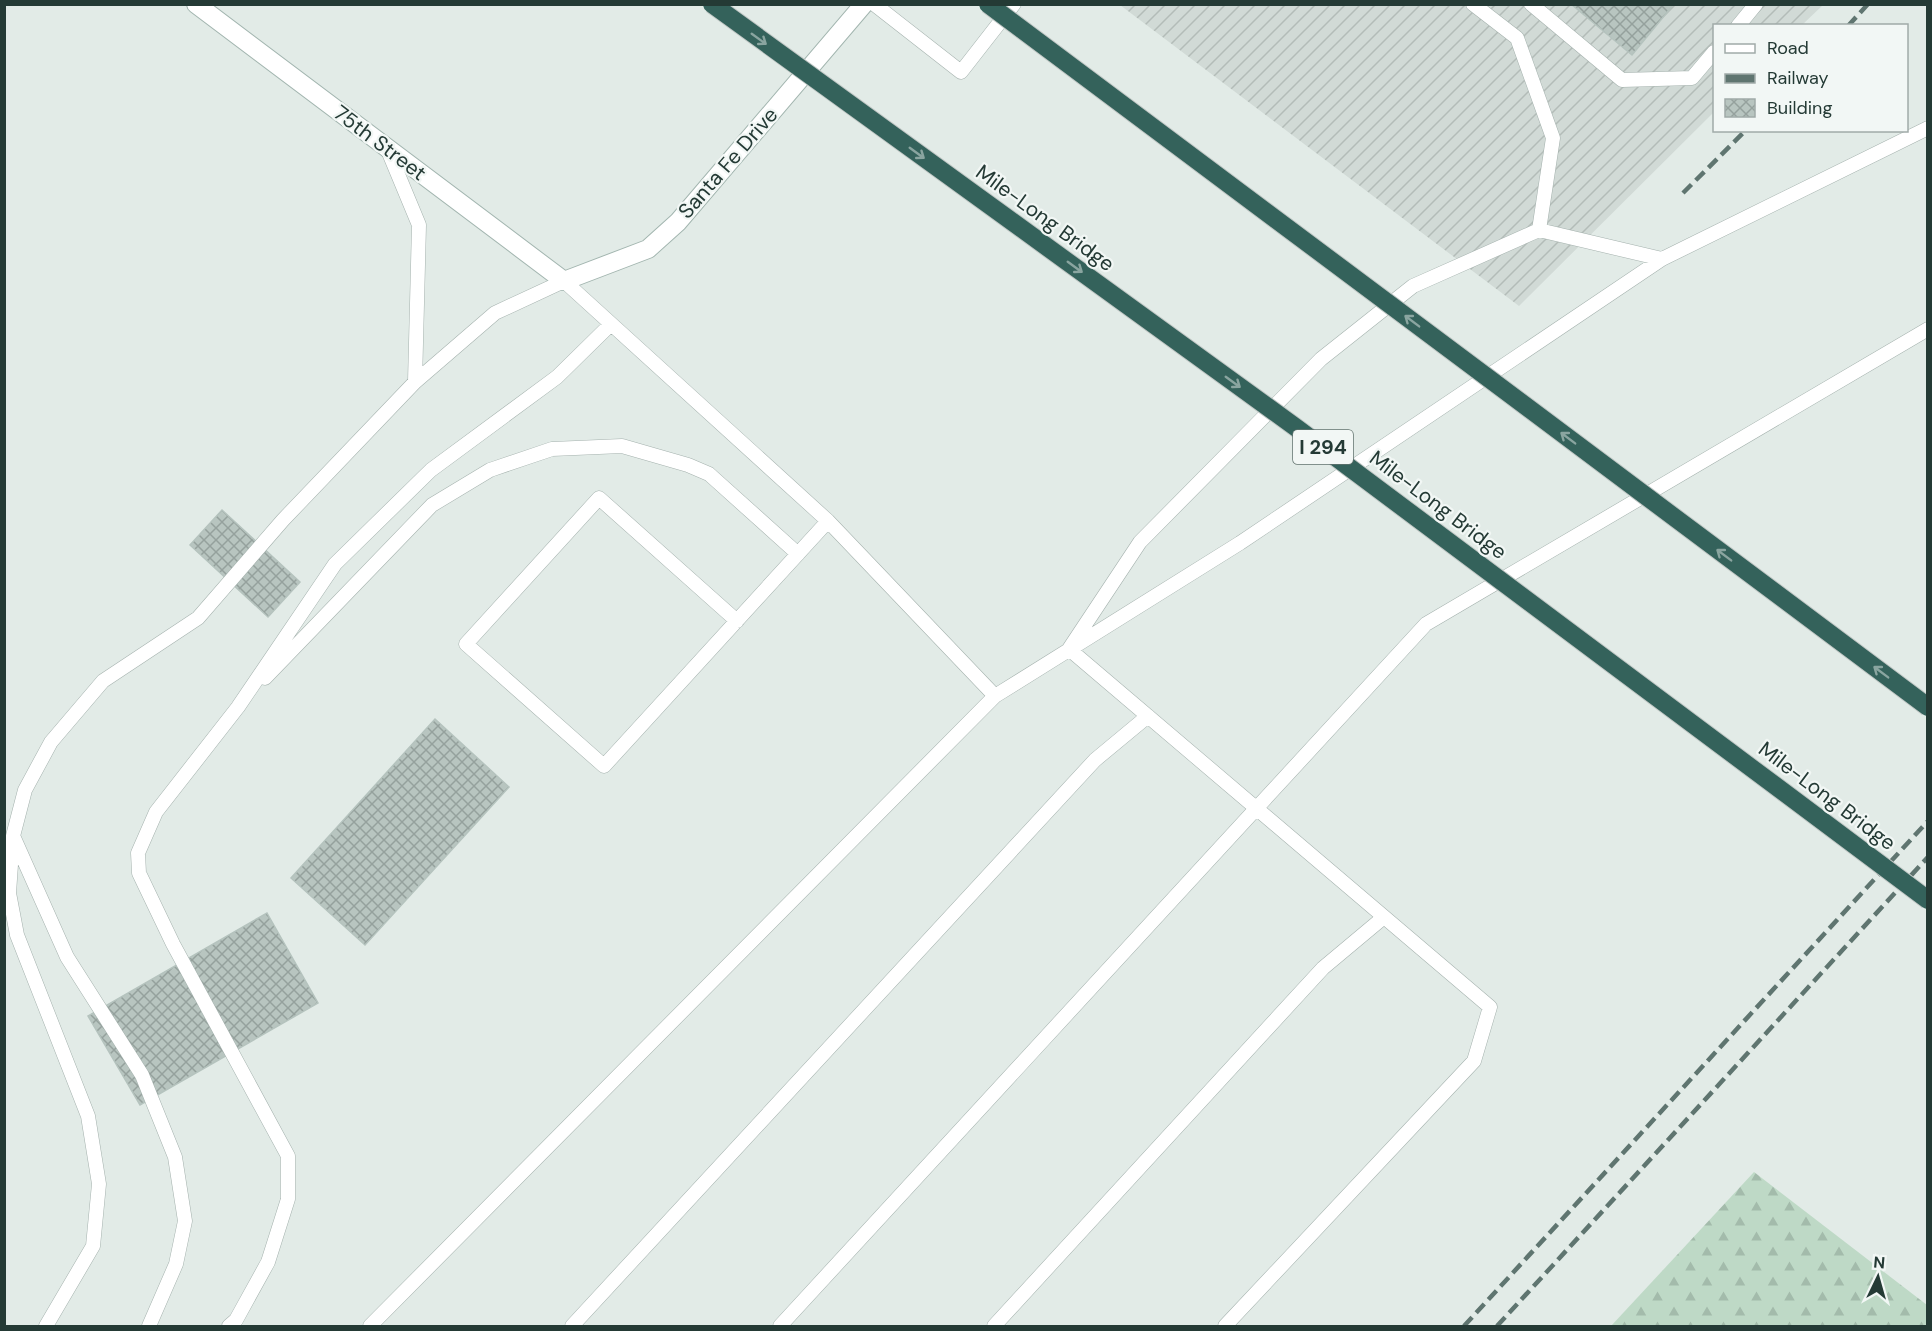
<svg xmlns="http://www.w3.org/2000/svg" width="1932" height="1331" font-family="'DM Sans',sans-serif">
	<defs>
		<pattern id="industrial-furrows" width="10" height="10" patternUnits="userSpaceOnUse" patternTransform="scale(1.5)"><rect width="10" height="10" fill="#d1dad6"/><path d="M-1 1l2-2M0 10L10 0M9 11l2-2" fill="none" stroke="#b3bcb8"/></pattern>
		<pattern id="forest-firs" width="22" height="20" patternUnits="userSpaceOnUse" patternTransform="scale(1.5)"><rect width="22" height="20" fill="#bed9c6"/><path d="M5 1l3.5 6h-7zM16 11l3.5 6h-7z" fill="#a3bbab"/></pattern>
		<pattern id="building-cross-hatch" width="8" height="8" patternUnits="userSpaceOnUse" patternTransform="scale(1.5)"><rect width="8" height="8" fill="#b8c5c0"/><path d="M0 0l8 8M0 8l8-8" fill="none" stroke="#95a19d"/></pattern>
	</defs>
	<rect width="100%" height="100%" fill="#e2ebe7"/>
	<!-- industrial -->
	<path fill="url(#industrial-furrows)" d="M1120,5H1823L1802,25L1714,26V112L1519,306Z"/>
	<!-- forest -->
	<path fill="url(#forest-firs)" d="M1754,1172L1927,1305V1326H1611Z"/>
	<!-- building -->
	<path fill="url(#building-cross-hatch)" stroke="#b5c3be" stroke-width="1.5" d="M1571,4H1674L1632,55Z
		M222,510L300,582L268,617L190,545Z
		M435,719L509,787L365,945L291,878Z
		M267,913L318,1003L140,1105L88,1016Z"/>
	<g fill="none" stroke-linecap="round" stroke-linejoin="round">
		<!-- lane casing -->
		<g stroke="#a5b2ae" stroke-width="15">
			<path id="lane" d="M874,4L961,72L1014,4
				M1531,4L1622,80L1692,78L1714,52
				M1738,26L1756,4
				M387,148L419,225L415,382
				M1539,230L1662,259L1928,128
				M828,521L995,696
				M265,678L432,505L490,470L552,449L622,446L688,465L709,474L798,554
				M14,838L67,957L142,1075L175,1157L185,1221L176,1264L149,1326
				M46,1326L93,1246L99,1184L88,1116L17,935L9,893L13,836L25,790L51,742L103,681L198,618L283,520L415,382L495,313L564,281L828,521L604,766L466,644L599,498L737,621
				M229,1326L236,1320L268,1262L288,1199V1156L173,944L139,873L138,853L156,812L238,707L335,564L431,470L557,377L611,324
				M370,1326L995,696L1240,543L1662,259
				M572,1326L1095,760L1148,716
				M780,1326L1426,624L1928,329
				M994,1326L1323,968L1384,917
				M1225,1326L1474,1061L1490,1007L1069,649L1140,542L1321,359L1413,286L1539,230L1553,138L1517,38L1473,4"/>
		</g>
		<!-- secondary casing -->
		<g stroke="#a2b5af" stroke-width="20">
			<path id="secondary" d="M196,4L564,281L648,249L678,222L864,4"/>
		</g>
		<!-- lane -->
		<use href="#lane" stroke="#fff" stroke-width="14"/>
		<!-- secondary -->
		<use href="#secondary" stroke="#fff" stroke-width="18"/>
		<!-- rail -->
		<path stroke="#5f7570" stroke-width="4.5" stroke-dasharray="12 6" stroke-linecap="butt" d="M1848,26L1868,4
			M1683,193L1746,130
			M1464,1326L1928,821
			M1497,1326L1928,857"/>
		<!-- highway-bridge casing -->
		<g stroke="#c2c8c6" stroke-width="20" stroke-linecap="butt">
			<path id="highway-bridge" d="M712,4L1298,429L1928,900
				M988,4L1928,707"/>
		</g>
		<!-- highway-bridge -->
		<use href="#highway-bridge" stroke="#34625b" stroke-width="18"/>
	</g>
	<!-- one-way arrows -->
	<defs><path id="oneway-shaft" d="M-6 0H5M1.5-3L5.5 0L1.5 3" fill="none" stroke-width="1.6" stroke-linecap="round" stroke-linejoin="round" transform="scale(1.5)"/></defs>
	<g stroke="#8aa5a0">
		<use href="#oneway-shaft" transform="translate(759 39) rotate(36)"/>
		<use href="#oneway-shaft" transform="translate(917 153) rotate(36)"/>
		<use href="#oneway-shaft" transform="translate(1075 267) rotate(36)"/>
		<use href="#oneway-shaft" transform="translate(1412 321) rotate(-143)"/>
		<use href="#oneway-shaft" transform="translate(1233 382) rotate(36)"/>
		<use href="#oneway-shaft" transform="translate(1568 438) rotate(-143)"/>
		<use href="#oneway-shaft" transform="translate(1724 555) rotate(-143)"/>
		<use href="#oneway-shaft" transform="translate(1881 672) rotate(-143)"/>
	</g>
	<g text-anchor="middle" stroke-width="4.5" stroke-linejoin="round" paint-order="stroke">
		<!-- shield labels -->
		<rect fill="#f2f7f5" stroke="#62736f" stroke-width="1.5" x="1293" y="430" width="60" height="34" rx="4.5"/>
		<g font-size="20" font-weight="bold" fill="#243a35">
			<text x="1323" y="454">I 294</text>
		</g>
		<!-- street labels -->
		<g font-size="21" fill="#243a35" stroke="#f2f7f5">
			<text transform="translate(380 143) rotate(37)" y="7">75th Street</text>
			<text transform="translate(728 163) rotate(-49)" y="7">Santa Fe Drive</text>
			<text transform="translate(1045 218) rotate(36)" y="7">Mile-Long Bridge</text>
			<text transform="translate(1438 505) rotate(37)" y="7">Mile-Long Bridge</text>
			<text transform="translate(1827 796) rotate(37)" y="7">Mile-Long Bridge</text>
		</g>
	</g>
	<!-- border -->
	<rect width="1932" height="1331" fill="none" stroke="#243a35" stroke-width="12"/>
	<!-- legend -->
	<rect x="1713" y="24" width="195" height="108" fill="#f2f7f5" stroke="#a0aba8" stroke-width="1.5"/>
	<rect x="1725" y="44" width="30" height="9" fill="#ffffff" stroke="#a0aba8" stroke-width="1.5"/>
	<text x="1767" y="54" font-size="18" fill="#243a35">Road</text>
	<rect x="1725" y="74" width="30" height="9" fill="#5f7570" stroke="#a0aba8" stroke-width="1.5"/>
	<text x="1767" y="84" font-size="18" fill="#243a35">Railway</text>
	<rect x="1725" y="99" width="30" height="18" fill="url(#building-cross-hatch)" stroke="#a0aba8" stroke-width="1.5"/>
	<text x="1767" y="114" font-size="18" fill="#243a35">Building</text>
	<!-- north arrow -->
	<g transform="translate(1878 1277) rotate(5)" stroke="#f2f7f5" stroke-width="4.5" paint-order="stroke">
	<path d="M0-4.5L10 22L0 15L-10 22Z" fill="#243a35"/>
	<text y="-9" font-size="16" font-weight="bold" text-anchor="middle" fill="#243a35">N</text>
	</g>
</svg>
